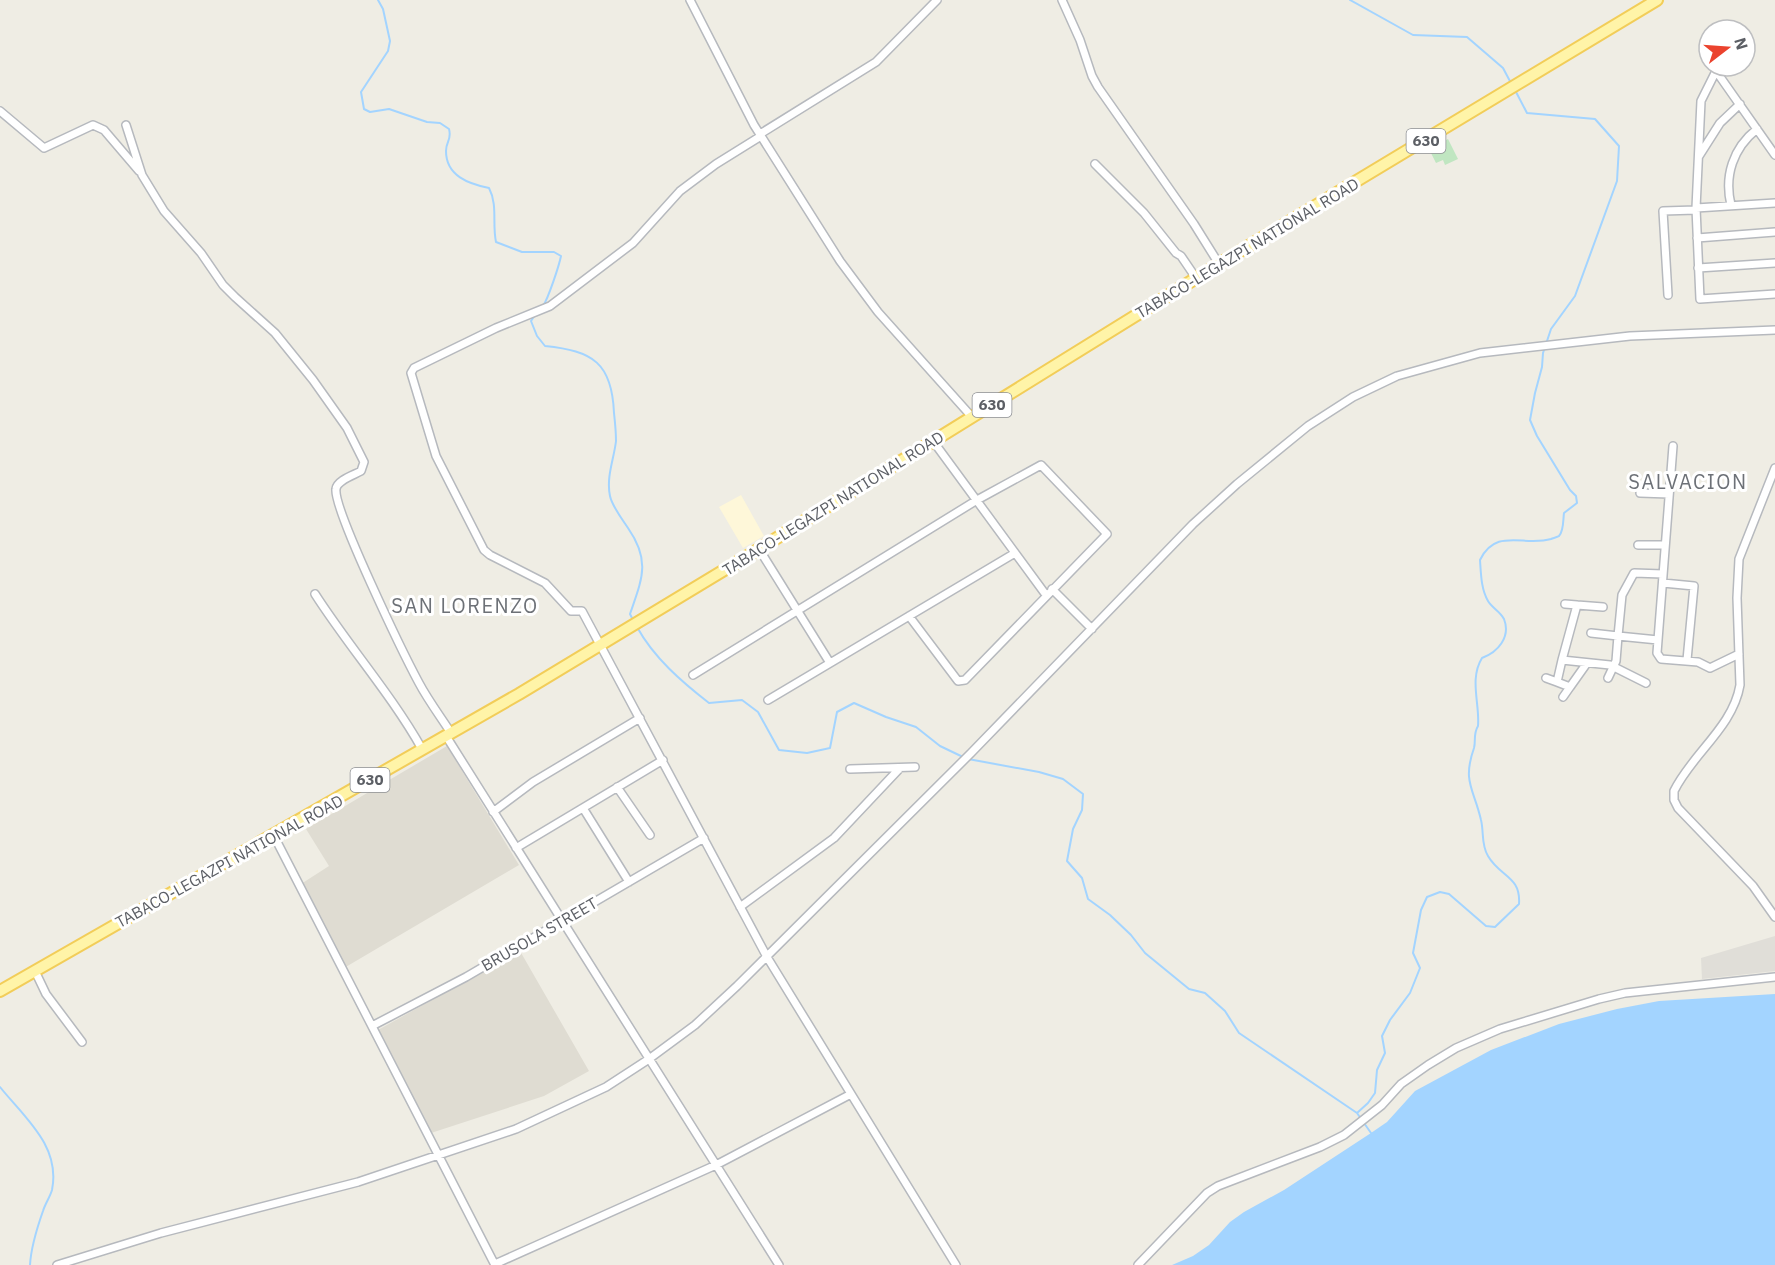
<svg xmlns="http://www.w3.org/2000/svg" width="1775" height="1265" font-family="'IBM Plex Sans',sans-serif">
	<rect width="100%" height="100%" fill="#efede4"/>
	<!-- commercial -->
	<path fill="#fef7d9" d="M741,495L764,536L743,548L719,507Z"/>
	<!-- industrial -->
	<path fill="#e0ded8" d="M1775,936V971L1702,979L1701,958Z"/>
	<!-- education -->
	<path fill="#dfdcd2" d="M447,746L519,865L344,968L301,884L329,866L306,829Z
		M520,951L589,1071L544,1096L431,1133L378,1030Z"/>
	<!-- green -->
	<path fill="#c0e6c1" d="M1448,139L1458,159L1445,165L1443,160L1436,163L1429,149Z"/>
	<!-- water -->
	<path fill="#a3d4ff" d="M1775,994V1265H1172L1193,1256L1209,1245L1230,1222L1244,1212L1284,1190L1371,1133L1387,1122L1415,1091L1491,1050L1559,1024L1617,1009L1659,1001Z"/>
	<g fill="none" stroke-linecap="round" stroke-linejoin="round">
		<!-- stream -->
		<path stroke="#a3d4ff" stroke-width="2" d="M378,0L383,9L390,41L388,51L361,92L364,109L370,112L389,109L427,122L440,123L449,129C452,140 446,141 446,151C446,176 469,184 489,188C498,205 492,224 496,242L522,252H554L561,256C559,266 548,299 543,306
			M1350,0L1413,35L1467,37L1503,68L1512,85
			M535,315L531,321L537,336L545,346C593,351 612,363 614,413C615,422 616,432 616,441C614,459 606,477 610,496C612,506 622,519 628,528C651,561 642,579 630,614L633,620
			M637,627C654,658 682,682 709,703L742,700L758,712L779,750L807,753L830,748L837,712L854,703L886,717L916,727L940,746L963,757
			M968,759L1039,772L1063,779L1083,794L1082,810L1073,829L1067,861L1082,878L1088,899L1110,915L1131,935L1145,953L1189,989L1205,993L1225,1011L1239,1033L1357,1113L1371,1133
			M0,1087C24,1117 61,1146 52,1190C50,1197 45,1204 43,1211C37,1228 31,1247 30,1265
			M1357,1113L1368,1103L1375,1093L1377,1070L1385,1053L1382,1036L1390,1020L1410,993L1420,968L1413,953L1421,910L1427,897L1440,892L1449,894L1486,926L1495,927L1519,904C1521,876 1500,877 1488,856C1481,845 1484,832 1481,820C1474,789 1462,782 1474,748C1476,741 1473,734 1478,726C1480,704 1469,679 1482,658C1498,652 1511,637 1504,619C1500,611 1492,608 1488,601C1481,589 1481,574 1480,560C1496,527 1524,547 1551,539C1553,538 1558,537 1559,536C1564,531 1563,519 1564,513L1577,503L1576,496L1570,490L1537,436L1530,420L1535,393L1542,367L1543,353L1551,329L1575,296L1617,181L1619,146L1595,119L1527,113L1515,90"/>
		<!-- minor casing -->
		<g stroke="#b6b9be" stroke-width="10">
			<path id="minor" d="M690,0L754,125L840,261L878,312L972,417
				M1062,0L1080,40L1092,76L1098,87L1194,224L1219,264
				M0,111L44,148L93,125L104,130L139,171
				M126,125L142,175L164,211L201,253L223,285L235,297L275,333L313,380L347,428L364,462L361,471C354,475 337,480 336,489C333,509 405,657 419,683C428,700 440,716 451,733
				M760,134L876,62L937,0
				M761,136L716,164L680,191L633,243L550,306L496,328L414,368L411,373L436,456L484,550L490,555L545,583L571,611H582L767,957L956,1265
				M1775,155L1716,71L1701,101L1696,208L1700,299L1775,294
				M1699,156L1720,123L1740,104
				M1095,164L1144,213L1176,253L1181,256L1196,278
				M1731,205C1724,176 1733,148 1757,129
				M1696,208L1775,203
				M1697,238L1775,232
				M1698,268L1775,263
				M1668,295L1663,211L1696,210
				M933,441L1046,595
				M1673,446L1657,653L1661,659L1698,662L1710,668L1739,654
				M1775,468L1739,559L1737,598L1740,685C1733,727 1692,754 1674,791V800L1678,808L1753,886L1775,917
				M1640,493L1669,494
				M1638,545H1665
				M759,549L830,663
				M1663,583L1694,586L1687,660
				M1052,589L1092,629
				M315,594C349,647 391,694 422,749
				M1565,604L1577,605
				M1603,607L1577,605L1562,660L1610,665L1646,683
				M1591,633L1618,636L1622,595L1634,573L1663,574
				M1562,660L1557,682L1570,687L1587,663
				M693,675L977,500L1041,465L1107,534L965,680L958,681L909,616
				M1546,678L1557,682
				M1608,678L1616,661L1618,636L1658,640
				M1563,697L1570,687
				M768,700L1015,553
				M446,736L779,1265
				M850,769L915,767
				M617,787L650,835
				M583,808L629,882
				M493,812L533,782L640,718
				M274,836L495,1265
				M516,848L663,760
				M740,907L834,838L900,768
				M35,971L46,994L82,1042
				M372,1026L466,977L704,838
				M495,1264L716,1165L851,1094
				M57,1265L161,1233L358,1182L516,1129L606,1087L649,1059L695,1025L737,986L971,753L1193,524L1237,484L1308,426L1353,397L1397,376L1480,353L1630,336L1775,330
				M1138,1265L1207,1193L1218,1186L1320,1147L1344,1135L1382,1105L1401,1084L1428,1065L1456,1048L1500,1029L1599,999L1625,993L1775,977"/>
		</g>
		<!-- primary casing -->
		<g stroke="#f2cd59" stroke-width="14">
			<path id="primary" d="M0,991L519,694L759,549L1227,259L1657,0"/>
		</g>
		<!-- minor -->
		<use href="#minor" stroke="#fff" stroke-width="7"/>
		<!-- primary -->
		<use href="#primary" stroke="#fff4a8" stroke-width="10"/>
	</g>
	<g text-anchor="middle" stroke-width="6" stroke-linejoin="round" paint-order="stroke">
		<!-- shield labels -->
		<g fill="#fff" stroke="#8d8f93" stroke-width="1.5">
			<rect x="1406.5" y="129" width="39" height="24" rx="4.5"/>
			<rect x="972.5" y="393" width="39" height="24" rx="4.5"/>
			<rect x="350.5" y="768" width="39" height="24" rx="4.5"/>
		</g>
		<g font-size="15" font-weight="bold" fill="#5c5f65">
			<text x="1426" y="146">630</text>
			<text x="992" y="410">630</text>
			<text x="370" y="785">630</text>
		</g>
		<!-- street labels -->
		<g font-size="16" fill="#5c5f65" stroke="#fff">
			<text transform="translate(1247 248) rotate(-31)" y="6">TABACO-LEGAZPI NATIONAL ROAD</text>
			<text transform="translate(833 503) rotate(-32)" y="6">TABACO-LEGAZPI NATIONAL ROAD</text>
			<text transform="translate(229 861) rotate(-29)" y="6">TABACO-LEGAZPI NATIONAL ROAD</text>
			<text transform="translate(539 934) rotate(-30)" y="6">BRUSOLA STREET</text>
		</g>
		<!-- quarter labels -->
		<g font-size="20" letter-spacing="1.5" fill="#6d7177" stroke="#fff">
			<text x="1688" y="489">SALVACION</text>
			<text x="465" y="613">SAN LORENZO</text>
		</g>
	</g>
	<!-- north arrow -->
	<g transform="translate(1727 48) rotate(73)"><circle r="28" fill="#ffffff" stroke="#bebfc1" stroke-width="1.5"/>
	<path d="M0-4.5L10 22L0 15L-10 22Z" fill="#eb432e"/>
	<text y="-9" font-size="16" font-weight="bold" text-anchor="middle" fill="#5c5f65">N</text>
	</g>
</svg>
